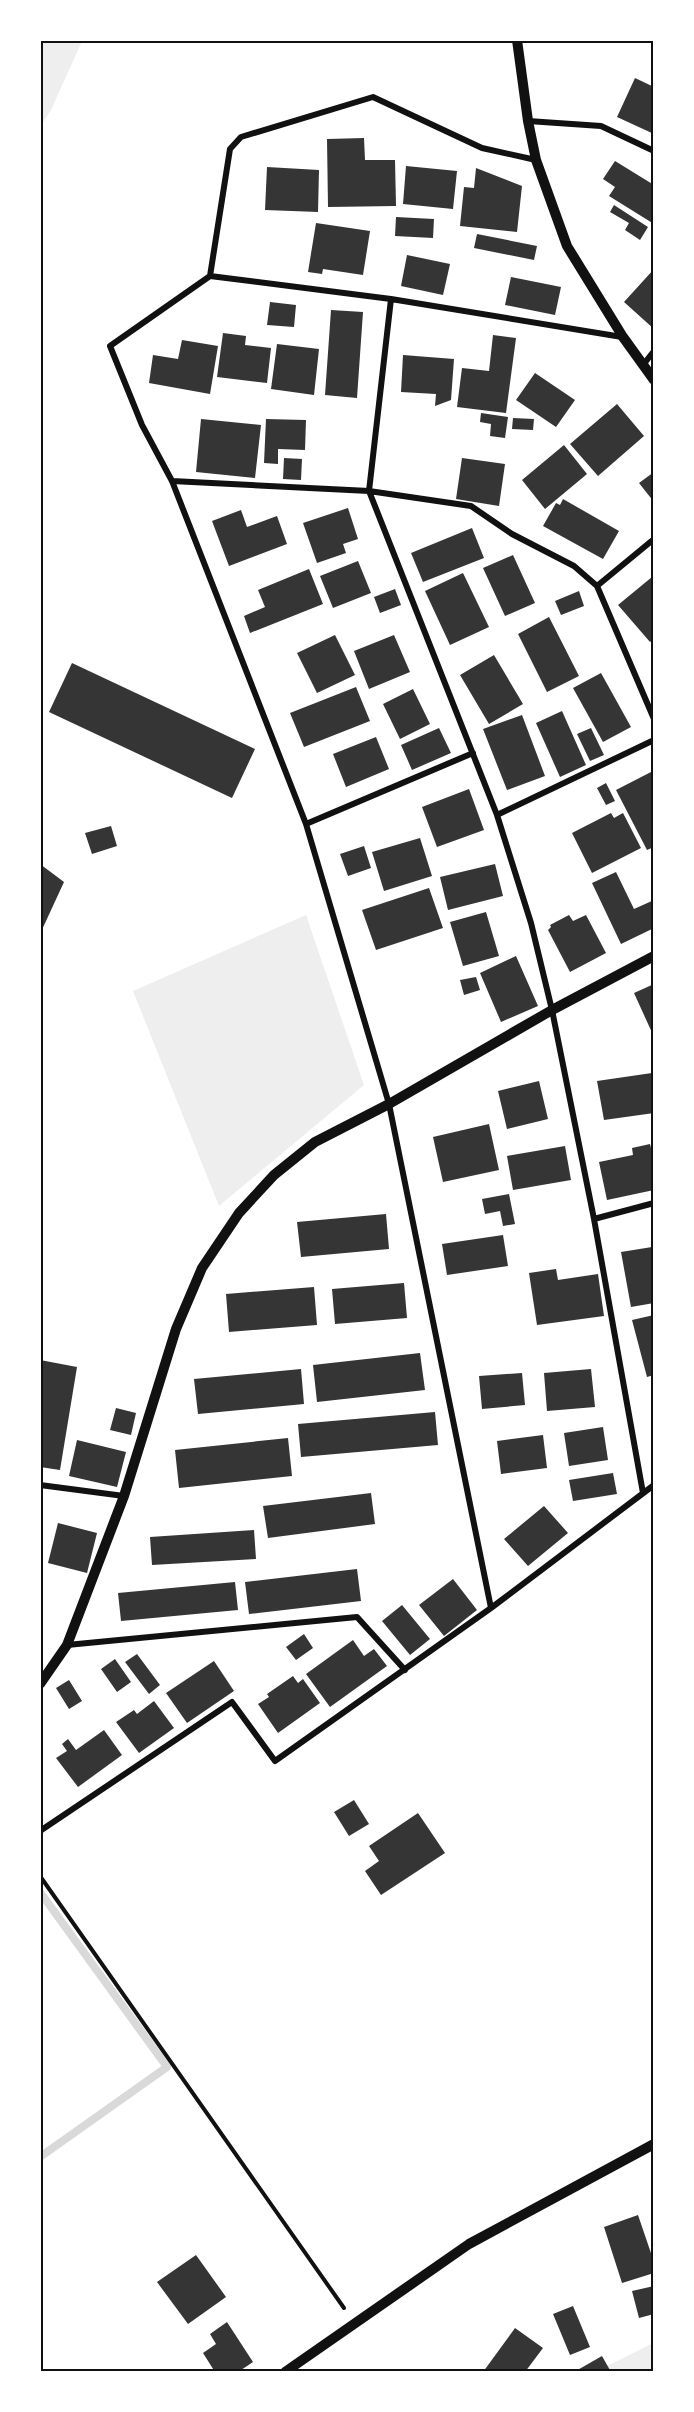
<svg xmlns="http://www.w3.org/2000/svg" width="694" height="2412" font-family="'IBM Plex Sans',sans-serif">
	<rect width="100%" height="100%" fill="#fff"/>
	<!-- green -->
	<path fill="#eee" d="M41,40L82,41L51,110L41,125Z
		M306,915L364,1085L219,1206L133,991Z
		M653,2343V2371L598,2372L599,2370Z"/>
	<g fill="none" stroke-linecap="round" stroke-linejoin="round">
		<!-- stream -->
		<path stroke="#d9d9d9" stroke-width="8" d="M40,1892L167,2067L40,2157"/>
	</g>
	<!-- building -->
	<path fill="#353535" d="M635,78L654,87V134L617,117Z
		M364,138L365,160H395L396,206L328,207L327,139Z
		M615,161L654,185V224L609,196L615,187L603,179Z
		M406,166L457,171L453,209L403,204Z
		M267,167L319,170L318,212L265,210Z
		M476,168L522,186L517,232L460,226L464,187L474,188Z
		M614,205L648,227L640,240L625,230L629,223L610,212Z
		M396,217L434,219L433,238L395,236Z
		M316,223L370,231L363,275L323,269L322,274L308,272Z
		M477,234L537,246L534,260L474,248Z
		M407,255L450,264L443,295L401,286Z
		M654,269V329L624,302Z
		M511,277L561,287L555,315L505,305Z
		M270,302L296,305L294,327L267,325Z
		M331,310L363,312L357,398L325,395Z
		M223,333L246,336L245,345L271,348L267,383L217,377Z
		M493,335L516,338L506,413L457,407L462,368L489,371Z
		M182,340L218,346L210,394L149,383L153,355L178,359Z
		M277,344L319,349L314,395L271,389Z
		M403,355L454,359L451,400L435,406L436,394L401,392Z
		M535,373L575,400L556,427L516,400Z
		M617,404L644,436L598,476L570,444Z
		M481,413L508,417L505,438L490,436L491,424L480,422Z
		M513,418L534,419L533,430L512,429Z
		M201,419L261,425L255,478L196,472Z
		M266,419L306,420L305,450L278,449V464L264,463Z
		M564,445L587,474L545,509L522,480Z
		M284,458L302,459L301,480L283,479Z
		M462,458L505,464L499,506L456,499Z
		M654,472V502L639,483Z
		M563,499L619,531L603,559L543,526L556,503L560,505Z
		M348,508L358,539L343,544L346,553L317,563L303,523Z
		M241,510L247,527L277,516L287,544L229,566L212,521Z
		M472,528L484,558L423,582L411,553Z
		M513,555L535,603L505,616L483,568Z
		M358,561L371,593L333,608L320,576Z
		M309,569L323,604L250,633L244,616L265,607L258,590Z
		M463,573L489,627L450,645L425,591Z
		M652,577L654,639L650,642L618,605Z
		M395,589L401,605L380,613L374,597Z
		M579,591L584,606L561,615L555,601Z
		M549,617L579,676L547,692L518,634Z
		M335,635L355,675L317,693L297,653Z
		M394,635L410,672L369,689L354,651Z
		M494,655L523,704L489,724L460,675Z
		M72,663L255,749L232,798L49,712Z
		M601,673L631,727L603,742L573,688Z
		M356,687L370,721L304,747L290,713Z
		M413,689L430,724L400,739L383,704Z
		M562,711L586,765L560,777L536,723Z
		M522,715L545,776L507,790L483,729Z
		M439,728L451,753L412,770L401,745Z
		M591,728L604,755L590,761L577,734Z
		M376,737L389,769L346,787L333,754Z
		M651,772L654,776V847L647,850L616,790Z
		M606,783L615,801L606,805L597,788Z
		M469,789L484,830L437,847L422,807Z
		M611,813L614,818L623,813L641,848L592,873L572,833Z
		M111,826L117,846L92,854L85,833Z
		M420,838L432,876L384,891L372,852Z
		M364,846L371,868L348,876L340,854Z
		M40,864L64,882L40,934Z
		M495,864L503,896L448,910L440,877Z
		M616,872L634,909L654,900V928L621,944L592,883Z
		M429,888L443,928L376,950L362,910Z
		M486,912L499,956L463,966L450,922Z
		M569,915L573,921L586,915L606,953L570,972L548,930L551,927L550,925Z
		M516,956L538,1006L501,1022L480,973Z
		M476,977L480,990L464,995L460,980Z
		M654,984V1037L634,993Z
		M652,1073L654,1113L604,1120L597,1081Z
		M539,1081L548,1119L507,1129L498,1091Z
		M489,1124L499,1170L443,1182L433,1137Z
		M650,1144L654,1159V1190L607,1200L599,1162L633,1155L632,1148Z
		M565,1146L571,1180L513,1190L507,1156Z
		M509,1194L515,1224L503,1226L500,1211L485,1214L482,1199Z
		M386,1214L389,1249L301,1257L297,1222Z
		M503,1235L508,1266L447,1275L442,1244Z
		M652,1247L654,1303L631,1307L621,1252Z
		M556,1269L558,1280L598,1274L604,1316L537,1325L529,1273Z
		M404,1283L407,1318L335,1324L332,1289Z
		M314,1287L317,1325L229,1332L226,1294Z
		M654,1315V1375L647,1377L632,1320Z
		M420,1353L425,1390L317,1402L313,1365Z
		M40,1360L77,1367L60,1470L40,1467Z
		M301,1369L304,1404L198,1414L194,1379Z
		M591,1369L595,1407L547,1411L544,1373Z
		M522,1373L525,1405L482,1409L479,1376Z
		M116,1408L136,1413L131,1435L110,1430Z
		M435,1412L438,1445L301,1457L298,1424Z
		M603,1427L608,1460L569,1466L564,1433Z
		M543,1435L547,1468L501,1474L497,1441Z
		M288,1438L292,1476L179,1488L175,1450Z
		M77,1440L126,1452L117,1487L69,1476Z
		M613,1473L617,1494L573,1501L569,1480Z
		M371,1493L375,1524L268,1538L263,1506Z
		M544,1506L568,1533L528,1566L504,1539Z
		M58,1523L97,1533L87,1573L48,1563Z
		M254,1530L256,1559L152,1565L150,1537Z
		M357,1569L361,1601L249,1614L245,1582Z
		M453,1579L477,1610L444,1636L419,1605Z
		M235,1582L238,1610L121,1621L118,1593Z
		M402,1605L430,1639L410,1655L382,1621Z
		M304,1634L313,1648L296,1660L286,1647Z
		M353,1640L364,1656L374,1649L387,1666L330,1707L306,1674Z
		M137,1654L160,1685L149,1694L125,1662Z
		M115,1659L131,1682L117,1692L101,1669Z
		M214,1661L234,1691L187,1723L166,1693Z
		M293,1676L298,1683L303,1679L320,1703L278,1733L258,1704L269,1697L267,1694Z
		M69,1680L82,1701L69,1709L56,1688Z
		M154,1701L174,1728L139,1753L116,1722L134,1710L137,1714Z
		M104,1730L122,1755L78,1787L56,1758L67,1751L62,1744L68,1739L76,1750Z
		M354,1800L369,1824L349,1836L334,1812Z
		M418,1813L445,1853L381,1895L365,1871L379,1861L369,1846Z
		M638,2215L654,2262V2273L622,2283L604,2227Z
		M196,2255L226,2297L188,2324L157,2282Z
		M654,2286V2314L639,2318L632,2291Z
		M573,2306L590,2347L570,2355L553,2314Z
		M227,2322L253,2362L238,2372H215L203,2353L216,2344L210,2334Z
		M515,2328L543,2348L525,2372H483Z
		M602,2356L611,2372H574Z"/>
	<g fill="none" stroke-linecap="round" stroke-linejoin="round">
		<!-- path -->
		<path stroke="#111" stroke-width="4" d="M40,1876L344,2308"/>
		<!-- minor -->
		<path stroke="#111" stroke-width="6" d="M528,121L601,126L654,151
			M210,276L230,149L241,137L373,97L482,148L536,160
			M391,299L369,491L497,815L531,923L552,1010L594,1219L643,1493
			M643,365L654,351
			M172,481L369,491L471,506L512,534L574,566L597,586L654,719
			M597,586L654,539
			M497,815L654,740
			M306,824L473,753
			M594,1219L654,1203
			M40,1485L124,1496
			M491,1608L389,1104L306,824L172,481L142,425L110,346L210,276L391,299L622,337
			M67,1645L357,1617L405,1670
			M40,1831L232,1702L275,1761L491,1608L654,1485"/>
		<!-- tertiary -->
		<path stroke="#111" stroke-width="10" d="M517,40L528,121L536,160L567,246L623,337L654,380
			M40,1684L67,1645L124,1496L176,1329L202,1268L239,1213L274,1175L315,1142L389,1104L552,1010L654,956
			M285,2372L469,2244L654,2144"/>
	</g>
	<!-- border -->
	<rect width="694" height="2412" fill="none" stroke="#ffffff" stroke-width="84"/>
	<rect x="42" y="42" width="610" height="2328" fill="none" stroke="#111" stroke-width="2"/>
</svg>
